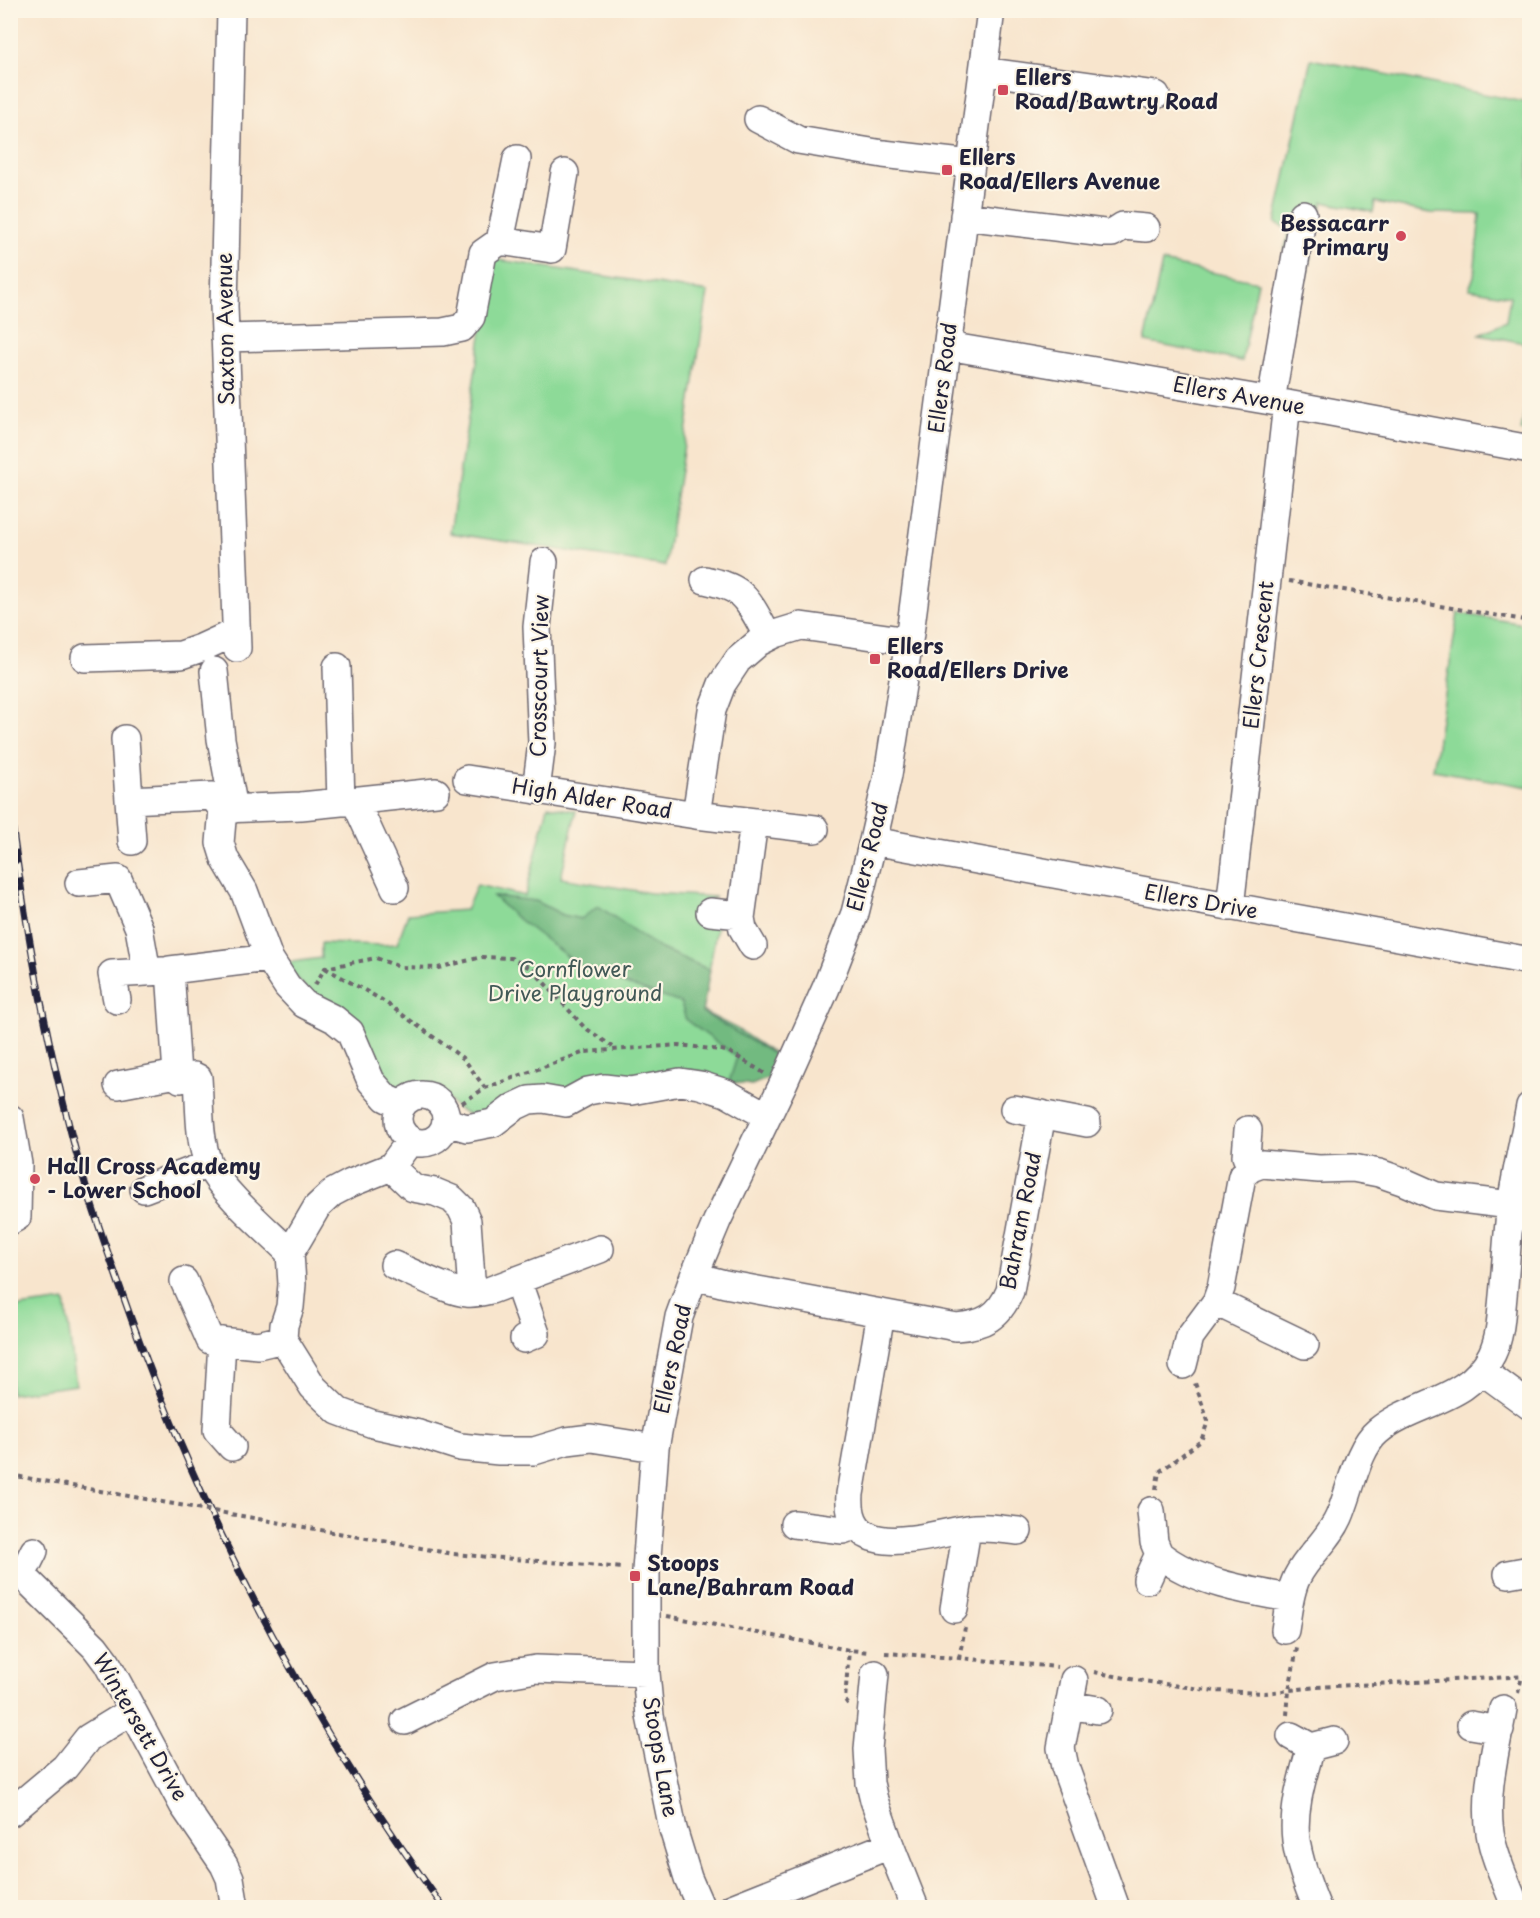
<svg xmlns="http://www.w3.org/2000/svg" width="1540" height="1918" font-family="'Playpen Sans',sans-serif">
	<rect width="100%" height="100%" fill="#fcf5e5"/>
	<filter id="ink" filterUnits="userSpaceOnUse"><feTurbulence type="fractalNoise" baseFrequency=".0167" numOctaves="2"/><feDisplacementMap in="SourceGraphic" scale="12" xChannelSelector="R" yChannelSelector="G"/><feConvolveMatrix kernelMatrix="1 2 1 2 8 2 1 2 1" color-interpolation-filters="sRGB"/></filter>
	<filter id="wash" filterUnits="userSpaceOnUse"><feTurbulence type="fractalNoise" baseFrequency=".008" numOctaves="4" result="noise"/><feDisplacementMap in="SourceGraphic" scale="24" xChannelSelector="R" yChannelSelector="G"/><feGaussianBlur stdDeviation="1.35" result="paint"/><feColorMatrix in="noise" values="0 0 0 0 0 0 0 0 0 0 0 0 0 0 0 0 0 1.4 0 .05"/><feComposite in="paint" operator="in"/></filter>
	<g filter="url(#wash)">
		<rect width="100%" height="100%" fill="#f8e5cd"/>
		<!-- green -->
		<path fill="#8dda98" stroke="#587e6a" stroke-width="1.5" d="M1311,59L1529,103V344L1480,334L1506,322L1510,296L1469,289L1474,276L1480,214L1431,213L1375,202L1373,212L1323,202L1306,278L1280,272L1288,233L1284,227L1275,223Z
			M493,259L708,292L665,566L450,533Z
			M1162,262L1258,282L1242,361L1145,342Z
			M1529,385V432L1521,431Z
			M1458,613L1529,625V787L1433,770Z
			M548,806L576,811L561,878L650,893L716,897L695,907C697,918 707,922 717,926L702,1011L737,1029L777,1056L752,1085L729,1082L706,1072L684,1070L566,1090L482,1114C456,1118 456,1101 436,1092C422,1085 414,1091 402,1089C398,1088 393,1085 388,1084L284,963L321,958V943L382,945L397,944L408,914L466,910L477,885L525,896Z
			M65,1301L76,1385L11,1394V1308Z"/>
		<!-- forest -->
		<path fill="#72ba80" stroke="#4a6e5e" stroke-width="1.5" d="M493,896L536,901L563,915L581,919L598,906L659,948L710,970L702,1012L777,1056L771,1077L752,1085L729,1082L737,1057L686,1020L681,1003L585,970L513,915Z"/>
	</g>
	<g filter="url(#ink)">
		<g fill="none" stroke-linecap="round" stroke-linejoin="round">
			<!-- minor casing -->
			<g stroke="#6d666e" stroke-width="30">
				<path id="minor" d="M231,10L224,306L237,648
					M983,71L1156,95
					M758,119L798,140L883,154L971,164
					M964,216L1104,233H1112L1123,226L1146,228
					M500,241L552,249L565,173
					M225,338L443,332L462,328L471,317L483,253L500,241L517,159
					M947,346L1271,401L1530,449
					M1271,401L1303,214
					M705,580C716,583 729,585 738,592C752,603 760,623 768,637
					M85,658L181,655L201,648L236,632
					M214,671L221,739L234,809
					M125,739L129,800L212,796L223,809
					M467,779L696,815L712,710L722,684L738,660L759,642L775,634L801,626L909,641
					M536,790L542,743L537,627L544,562
					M129,800L132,841
					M355,801L395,888
					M341,802L436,792
					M223,809L220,843L225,859L244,891L269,958L287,986L304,1004L334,1019L350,1032L371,1081L386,1098L402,1106
					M223,809L301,806L341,802L337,667
					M696,815L815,829
					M873,841L1530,961
					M79,883L118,879L139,928L147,972
					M1230,907L1287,404
					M710,912L741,915
					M753,946L743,929L741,918L754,822
					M269,958L170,970L177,1074L180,1079L194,1076L198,1078C200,1105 198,1139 209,1165C223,1194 267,1230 290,1253
					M117,1000L112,974L163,971
					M118,1085L177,1074
					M398 1119a24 24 0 1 1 48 0a24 24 0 1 1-48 0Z
					M1014,1109L1087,1123
					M10,1118L18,1164L17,1217L10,1221
					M446,1122L467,1128L493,1123L514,1107L529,1100L543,1099L566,1103L588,1091L604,1088L631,1091L680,1082L700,1085L726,1093L767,1116
					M1248,1130L1246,1156L1251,1168
					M410,1141L391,1167L351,1183L332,1193L317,1207L290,1253L292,1284L290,1307L284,1325L283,1339L313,1387L338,1411L373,1424L419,1434L460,1447L499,1451H534L567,1441L591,1438L655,1448
					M391,1167L413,1188L435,1192L452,1199L461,1208L467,1221L472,1293
					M144,1189L209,1164
					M394,1265C412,1272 449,1292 467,1293C475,1294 483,1292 491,1290L600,1249
					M694,1276L725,1284L956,1327C984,1325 999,1317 1010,1291L1042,1114
					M517,1280L536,1334L524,1339
					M184,1281L210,1340L258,1345L283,1339
					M1216,1302L1305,1345
					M881,1313L850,1494C845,1565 926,1535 967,1529C984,1526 1001,1529 1018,1531
					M222,1341L217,1430L232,1447
					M1183,1365L1190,1337L1216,1302L1221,1288L1242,1176L1251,1168L1262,1164L1319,1169L1353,1168L1379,1173L1402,1181L1436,1196L1511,1205
					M1481,1370L1530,1406
					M1151,1511L1154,1542L1159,1554
					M794,1524L843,1530L854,1526
					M1508,1574L1530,1570
					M22,1575L34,1551
					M10,1577L22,1575L95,1647L107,1663L183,1805L224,1865L230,1878L235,1908
					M1147,1580L1159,1554C1193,1582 1248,1591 1290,1598
					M954,1609L967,1529
					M1285,1630C1288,1612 1289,1593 1297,1577C1308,1555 1329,1540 1339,1517C1350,1493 1357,1448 1378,1431C1414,1401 1469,1402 1492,1354C1501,1335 1501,1315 1503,1296C1506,1266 1507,1235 1511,1205C1516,1172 1524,1139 1530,1106
					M875,1674L868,1749L870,1783L874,1800L890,1845L915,1908
					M1074,1680L1061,1748L1065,1767L1116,1908
					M1069,1705L1098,1710
					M1503,1709C1496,1750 1484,1792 1490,1833C1494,1858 1507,1884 1516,1908
					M405,1721L495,1676L536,1669L646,1673
					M1471,1725L1500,1730
					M1291,1736L1311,1747L1334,1741
					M1311,1747C1303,1776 1292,1809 1296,1840C1299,1863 1308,1886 1317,1908
					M10,1813L65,1767L88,1738L132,1711
					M701,1908L688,1878L673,1829L650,1716L646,1673V1571L655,1448L679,1317L694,1276L717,1221L783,1084L826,988L855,913L873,841L888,775L909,641L991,10
					M732,1908L890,1845"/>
			</g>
			<!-- path -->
			<path stroke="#6d666e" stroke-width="4" stroke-dasharray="4.5 4.5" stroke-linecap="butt" d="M1289,581L1530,621
				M325,968L382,1000L464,1059L485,1088
				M315,985L325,968L376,958L400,967L438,968L482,957L511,958L532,969L584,1027L616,1049
				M462,1103L485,1088L585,1052L679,1045L728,1051L764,1073
				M1156,1489L1159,1472L1201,1441L1208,1421L1195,1383
				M383,1541L453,1554L624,1568
				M667,1616L849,1650L869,1652
				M885,1653L959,1658L1057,1667
				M959,1658L965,1628
				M1094,1672L1136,1680L1215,1691L1265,1693L1317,1687L1530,1676
				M1518,1693L1522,1676
				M848,1704L845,1700L849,1650
				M1287,1715L1289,1690L1297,1648"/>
			<!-- minor -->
			<use href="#minor" stroke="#fff" stroke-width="27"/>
			<!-- rail casing -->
			<g stroke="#22223b" stroke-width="7">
				<path id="rail" d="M10,808C24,918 43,1026 71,1133C84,1185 102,1236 120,1287C197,1510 305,1717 444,1908"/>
			</g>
			<!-- rail -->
			<use href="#rail" stroke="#fcf5e5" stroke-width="4.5" stroke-dasharray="14" stroke-linecap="butt"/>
			<!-- path-bridge -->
			<path stroke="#6d666e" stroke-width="4" stroke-dasharray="4.5 4.5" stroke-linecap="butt" d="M10,1475L383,1541"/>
		</g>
	</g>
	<!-- markers -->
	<g fill="#d1495b" stroke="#fcf5e5" stroke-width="2">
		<rect x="997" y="84" width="12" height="12" rx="3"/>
		<rect x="941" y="164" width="12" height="12" rx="3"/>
		<circle cx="1401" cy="236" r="6"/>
		<rect x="869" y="653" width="12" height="12" rx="3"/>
		<circle cx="35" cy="1179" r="6"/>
		<rect x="629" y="1570" width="12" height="12" rx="3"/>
	</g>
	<g text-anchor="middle" stroke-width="4.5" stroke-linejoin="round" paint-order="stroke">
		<!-- poi labels -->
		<g font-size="21" font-weight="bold" fill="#22223b" stroke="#fcf5e5" text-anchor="start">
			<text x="1015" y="85">Ellers<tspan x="1015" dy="24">Road/Bawtry Road</tspan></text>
			<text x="959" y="165">Ellers<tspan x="959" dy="24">Road/Ellers Avenue</tspan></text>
			<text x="1389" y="231" text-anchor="end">Bessacarr<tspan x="1389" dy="24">Primary</tspan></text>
			<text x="887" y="654">Ellers<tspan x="887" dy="24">Road/Ellers Drive</tspan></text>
			<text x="47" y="1174">Hall Cross Academy<tspan x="47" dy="24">- Lower School</tspan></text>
			<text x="647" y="1571">Stoops<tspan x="647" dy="24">Lane/Bahram Road</tspan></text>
		</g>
		<!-- street labels -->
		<g font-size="21" fill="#22223b" stroke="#fcf5e5">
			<text transform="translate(226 329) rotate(-91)" y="7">Saxton Avenue</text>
			<text transform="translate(943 378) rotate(-83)" y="7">Ellers Road</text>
			<text transform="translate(1239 396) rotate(10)" y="7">Ellers Avenue</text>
			<text transform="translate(1259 655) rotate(-84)" y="7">Ellers Crescent</text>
			<text transform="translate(540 676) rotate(-89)" y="7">Crosscourt View</text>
			<text transform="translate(592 799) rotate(9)" y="7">High Alder Road</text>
			<text transform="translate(868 857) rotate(-76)" y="7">Ellers Road</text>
			<text transform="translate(1201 902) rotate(10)" y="7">Ellers Drive</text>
			<text transform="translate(1021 1221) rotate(-79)" y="7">Bahram Road</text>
			<text transform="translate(673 1359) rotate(-78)" y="7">Ellers Road</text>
			<text transform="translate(140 1727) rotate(60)" y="7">Wintersett Drive</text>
			<text transform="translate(660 1757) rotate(80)" y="7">Stoops Lane</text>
		</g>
		<!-- park labels -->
		<g font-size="21" fill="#425957" stroke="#fcf5e5">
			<text x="575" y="977">Cornflower<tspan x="575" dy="24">Drive Playground</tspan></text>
		</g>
	</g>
	<!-- margin -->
	<rect width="1540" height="1918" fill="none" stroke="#fcf5e5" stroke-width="36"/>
</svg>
